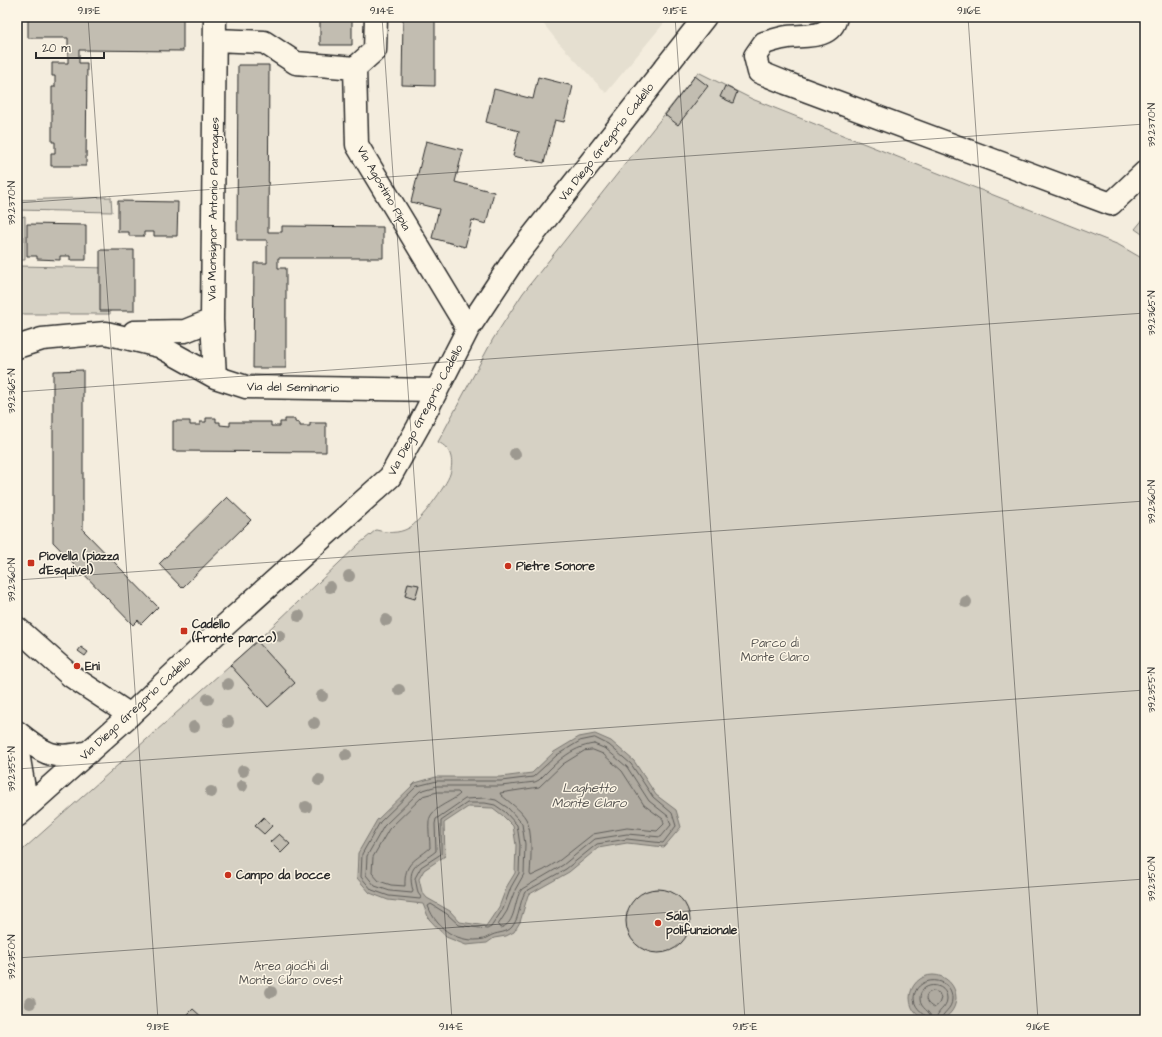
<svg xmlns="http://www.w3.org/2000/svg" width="1162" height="1037" font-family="'Architects Daughter',sans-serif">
	<rect width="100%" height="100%" fill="#f4edde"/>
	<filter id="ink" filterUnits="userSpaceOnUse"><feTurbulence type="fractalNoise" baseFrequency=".025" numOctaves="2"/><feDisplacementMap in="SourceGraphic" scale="8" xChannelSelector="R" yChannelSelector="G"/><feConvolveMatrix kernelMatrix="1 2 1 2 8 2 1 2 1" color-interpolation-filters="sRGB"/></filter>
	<g filter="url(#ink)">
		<!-- built -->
		<path fill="#e5dfd0" d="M538,17H669L606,93L558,42Z"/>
		<!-- green -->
		<path fill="#d6d1c4" stroke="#807e78" d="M698,72L752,99L1119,245L1145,260V1020H17V855L257,641L359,544L376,530C388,533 398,534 409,528C419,523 447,485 450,474C454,460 451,448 438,442L493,339L523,293Z
			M111,197L112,212L17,210V200Z
			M25,216V260H17V218Z
			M1145,217V236L1135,229Z
			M20,266L110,268V314H20Z"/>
		<!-- water -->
		<path fill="#afaaa0" stroke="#7a7771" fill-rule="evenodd" d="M595,734L611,741L634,761L656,795L676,810L681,827L664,847L627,843L598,848L569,872L528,895L520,922L514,932L506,936L494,938L487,943L466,945L446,937L429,919L423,904L388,900L370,893L357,878L358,853L377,820L415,783L436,777H501L532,773L554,752L579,737ZM468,807L493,808L502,815L513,826L516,845L515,873L507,886L499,907L486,926L460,922L450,911L427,898L422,892L419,879L424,870L445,856L444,823Z
			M910 998a23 23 0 1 1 46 0a23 23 0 1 1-46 0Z"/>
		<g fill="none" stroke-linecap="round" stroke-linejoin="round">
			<!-- shore -->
			<path stroke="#605e5a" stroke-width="1" d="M595,738L609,745L631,764L653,797L672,813L676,826L663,843L627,839L597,844L566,869L525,892C519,903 520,917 512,927C507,933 499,932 492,935C489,936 487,938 484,939C459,944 437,930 428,906L431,904L447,914L459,925L487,929L491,927L503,909L511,887L519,873L520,845L517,825L505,812L495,805L485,803H467L441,821V854L421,867L415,878L418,893L421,897L420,899L389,896L372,890L361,877L362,854L380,822L417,786L437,781H501L533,777L557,755L580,741Z
				M594,744L606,749L627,767L649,801L668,816L671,825L661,837L627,834L595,839L563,865L522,889C513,900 517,924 500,928L498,925L507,911L515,890L524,874L525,844L522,824L519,820L508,808L496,800L485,798L465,799L436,819L435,824L436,851C419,865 406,864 413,891L412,893L390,891L375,886L366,875L367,856L384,826L420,791L437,786H501L535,782L539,780C555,764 570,747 594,744Z
				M593,750L603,754L622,771L644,805L663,819L664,824L657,831L627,828L593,834L560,860L544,870L531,876L530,874C531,859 533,832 526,819C520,809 509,802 501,795L500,793L539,787L563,764L584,751Z
				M438,792H458L460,794C451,803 431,807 429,821C428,830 430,839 430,848C415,861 404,862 405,886L391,885L379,881L372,873L373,857L389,829L423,796Z
				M934,991L939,993L941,998L939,1004L934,1008C928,1004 923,1000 928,993Z
				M927,1020C926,1012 915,1011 914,999C914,975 953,974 952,999C952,1010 942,1012 941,1020
				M932,1020C931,1010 920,1009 920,999C919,981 947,981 947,999C947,1008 936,1011 936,1020"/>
		</g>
		<!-- building -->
		<path fill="#c2bdb1" stroke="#2b2b2b" d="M28,17H85V18L118,17V18H126V17H156V19H164V17H183V51L79,50V63H87L86,166H51V153H55V142H52V87H55V76H52V63H68V38H28Z
			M320,17H352V45H320Z
			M403,17H435V86L402,85Z
			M238,65H269L268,232H282V226L383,227V258H278V268H286V368H253L254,263H267V240H237Z
			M695,76L708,86L678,125L665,115Z
			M538,77L573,86L564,122L555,120L544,163L513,156L519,131L486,122L494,89L533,99Z
			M725,86L737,92L733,103L720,97Z
			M426,141L463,150L455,182L494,192L486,224L472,220L465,247L432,238L439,209L411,202Z
			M118,201L178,202L177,236H154V232H144V236H129V232H118Z
			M27,224L86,225V260H70V256H60V260L37,259V256H27Z
			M100,250H134V311H100Z
			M83,370V530L158,607L141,624L138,620L133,625L53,542V371Z
			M206,418H216V422H220V425L230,426V422H271V426H280V422H285V419H295V422L300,423V426H310V423H326V452L173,451V421H190V425H200V422H206Z
			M227,497L251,520L182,588L159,564Z
			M408,583L419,585L415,599L405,596Z
			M257,641L295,683L268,707L230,665Z
			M81,647L88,652L85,656L78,651Z
			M264,817L272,826L264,834L255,826Z
			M279,834L290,844L281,853L270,842Z
			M626 921a32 32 0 1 1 64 0a32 32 0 1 1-64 0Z
			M193,1009L205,1020H192L187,1015Z"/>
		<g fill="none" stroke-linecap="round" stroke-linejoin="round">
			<!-- minor casing -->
			<g stroke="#2b2b2b" stroke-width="25">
				<path id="minor" d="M376,17L375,50L355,68L357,145L468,329
					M836,17C831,39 806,35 788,37C780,38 772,41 764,43L755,56L759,72L786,83L1111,204L1145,172
					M215,40L264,42L296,63L355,68
					M134,332L185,331L212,320
					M17,347L42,339L106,333L159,346L215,377L246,387L437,390
					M215,377L212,320L215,17
					M17,628L71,676L130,715
					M17,732C45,754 52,761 89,752
					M17,747L27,806
					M17,816L130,715L221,629L390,477L418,427L468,329L515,258L705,17"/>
			</g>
			<!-- minor -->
			<use href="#minor" stroke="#fcf5e5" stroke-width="22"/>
		</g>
		<!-- trees -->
		<g fill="#9d9990">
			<circle cx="515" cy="454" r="6"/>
			<circle cx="349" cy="576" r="6"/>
			<circle cx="330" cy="587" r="6"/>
			<circle cx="966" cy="602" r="6"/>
			<circle cx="299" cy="616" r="6"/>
			<circle cx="386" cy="620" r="6"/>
			<circle cx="280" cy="636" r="6"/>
			<circle cx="228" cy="684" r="6"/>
			<circle cx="399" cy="690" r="6"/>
			<circle cx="322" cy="696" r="6"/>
			<circle cx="208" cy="699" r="6"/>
			<circle cx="228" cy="722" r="6"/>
			<circle cx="314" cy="723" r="6"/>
			<circle cx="194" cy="727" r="6"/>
			<circle cx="346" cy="755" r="6"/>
			<circle cx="243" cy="771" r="6"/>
			<circle cx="319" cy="780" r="6"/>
			<circle cx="242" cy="786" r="6"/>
			<circle cx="211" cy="792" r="6"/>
			<circle cx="306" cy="807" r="6"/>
			<circle cx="309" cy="966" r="6"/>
			<circle cx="271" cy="992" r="6"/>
			<circle cx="30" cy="1003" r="6"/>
		</g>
	</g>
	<!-- ticks -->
	<path fill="none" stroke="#2b2b2b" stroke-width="1" stroke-opacity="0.45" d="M88,17L158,1020M382,17L452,1020M675,17L745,1020M968,17L1038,1020M17,203L1145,124M17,392L1145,313M17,580L1145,501M17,769L1145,690M17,958L1145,879"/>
	<!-- markers -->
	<g fill="#c8321e" stroke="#fcf5e5" stroke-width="1.5">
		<rect x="27" y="559" width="8" height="8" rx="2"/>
		<circle cx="508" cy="566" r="4"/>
		<rect x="180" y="627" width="8" height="8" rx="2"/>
		<circle cx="77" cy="666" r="4"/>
		<circle cx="228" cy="875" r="4"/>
		<circle cx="658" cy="923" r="4"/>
	</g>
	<g text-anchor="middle" stroke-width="3" stroke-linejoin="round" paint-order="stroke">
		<!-- street labels -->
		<g font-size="12" fill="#2b2b2b" stroke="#fcf5e5">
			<text transform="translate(606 142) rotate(-52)" y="4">Via Diego Gregorio Cadello</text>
			<text transform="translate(384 188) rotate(60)" y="4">Via Agostino Pipia</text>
			<text transform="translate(213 209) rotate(-89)" y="4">Via Monsignor Antonio Parragues</text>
			<text transform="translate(293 387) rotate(1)" y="4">Via del Seminario</text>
			<text transform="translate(425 410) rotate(-62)" y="4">Via Diego Gregorio Cadello</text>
			<text transform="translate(135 708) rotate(-43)" y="4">Via Diego Gregorio Cadello</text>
		</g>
		<!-- poi labels -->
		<g font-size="12" font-weight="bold" fill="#2b2b2b" stroke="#fcf5e5" text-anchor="start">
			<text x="39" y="560">Piovella (piazza<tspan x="39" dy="14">d'Esquivel)</tspan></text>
			<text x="516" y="570">Pietre Sonore</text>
			<text x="192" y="628">Cadello<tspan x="192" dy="14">(fronte parco)</tspan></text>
			<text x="85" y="670">Eni</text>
			<text x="236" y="879">Campo da bocce</text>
			<text x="666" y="920">Sala<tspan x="666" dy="14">polifunzionale</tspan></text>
		</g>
		<!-- park labels -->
		<g font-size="12" fill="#565451" stroke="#fcf5e5">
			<text x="775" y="647">Parco di<tspan x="775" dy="14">Monte Claro</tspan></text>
			<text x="291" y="970">Area giochi di<tspan x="291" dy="14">Monte Claro ovest</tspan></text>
		</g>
		<!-- water labels -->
		<g font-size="13" font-style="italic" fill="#595754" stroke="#fcf5e5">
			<text x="589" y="792">Laghetto<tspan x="589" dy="15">Monte Claro</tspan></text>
		</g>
	</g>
	<!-- margin -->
	<rect width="1162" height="1037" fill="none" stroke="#fcf5e5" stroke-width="44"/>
	<!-- scale -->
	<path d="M36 52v6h68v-6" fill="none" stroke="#2b2b2b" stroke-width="2"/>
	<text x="42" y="52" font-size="12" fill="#2b2b2b" stroke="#fcf5e5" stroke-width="3" paint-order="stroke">20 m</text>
	<rect x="22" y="22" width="1118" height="993" fill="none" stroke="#2b2b2b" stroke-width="1.5"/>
	<g font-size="10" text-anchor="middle" fill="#2b2b2b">
		<text x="89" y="14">9.113°E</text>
		<text x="382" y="14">9.114°E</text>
		<text x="675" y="14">9.115°E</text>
		<text x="969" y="14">9.116°E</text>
		<text transform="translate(1151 125) rotate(-90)" y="4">39.2370°N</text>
		<text transform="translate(11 203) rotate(-90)" y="4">39.2370°N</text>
		<text transform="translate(1151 313) rotate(-90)" y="4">39.2365°N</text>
		<text transform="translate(11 391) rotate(-90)" y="4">39.2365°N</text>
		<text transform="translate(1151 502) rotate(-90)" y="4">39.2360°N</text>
		<text transform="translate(11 580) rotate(-90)" y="4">39.2360°N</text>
		<text transform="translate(1151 690) rotate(-90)" y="4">39.2355°N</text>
		<text transform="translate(11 769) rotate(-90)" y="4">39.2355°N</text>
		<text transform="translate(1151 879) rotate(-90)" y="4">39.2350°N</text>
		<text transform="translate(11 957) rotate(-90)" y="4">39.2350°N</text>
		<text x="158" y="1030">9.113°E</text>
		<text x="451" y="1030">9.114°E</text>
		<text x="745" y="1030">9.115°E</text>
		<text x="1038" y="1030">9.116°E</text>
	</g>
</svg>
